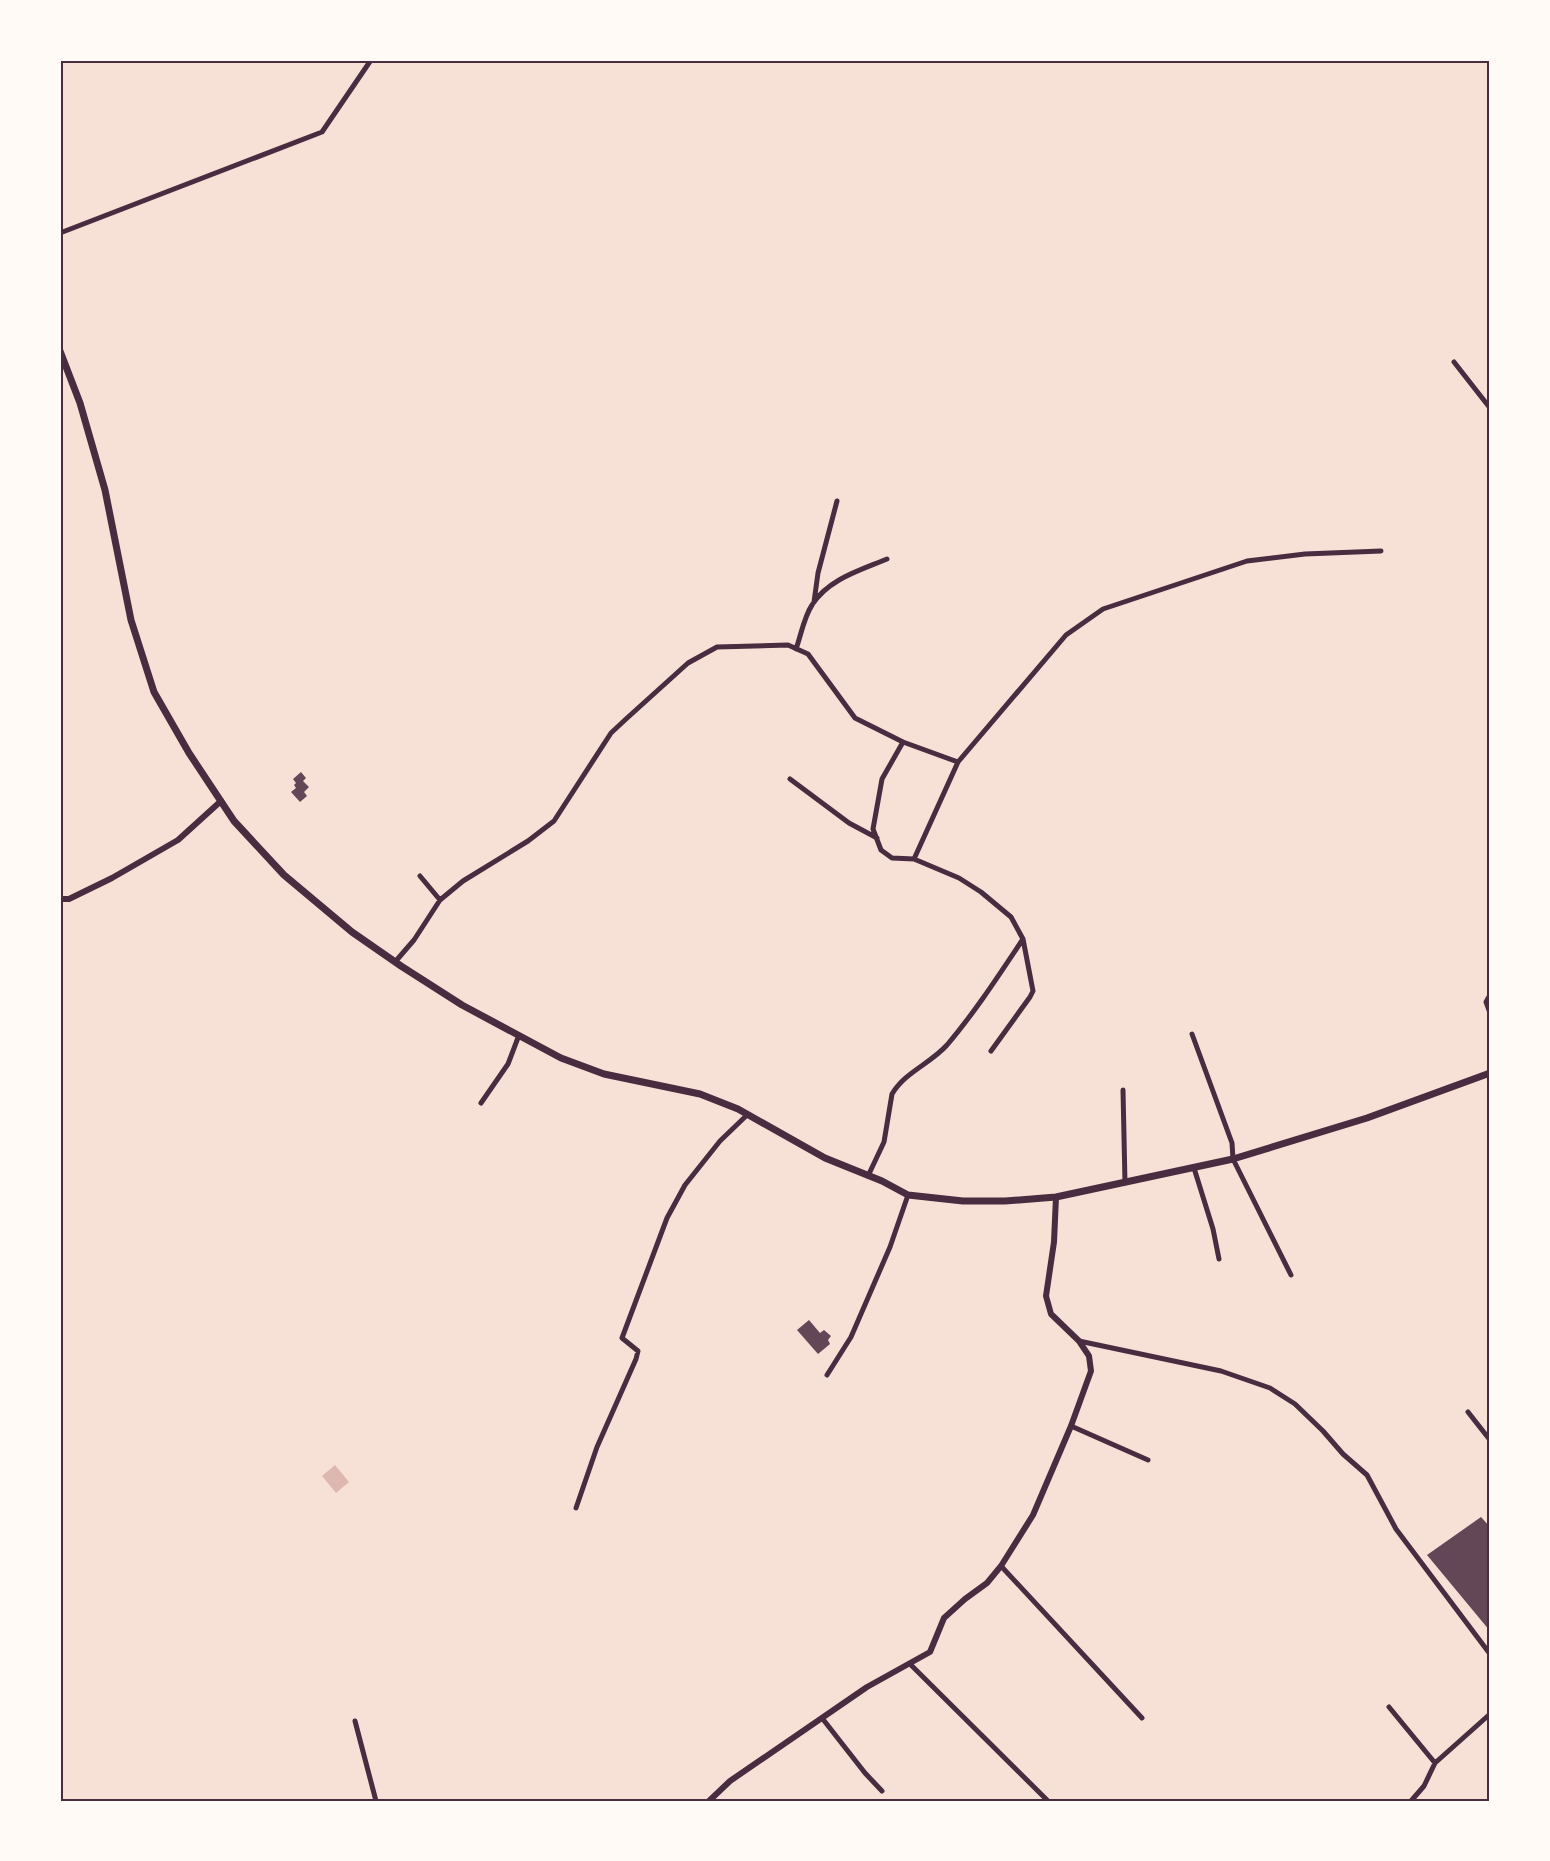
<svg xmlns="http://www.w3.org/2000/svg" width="1550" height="1861" font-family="'Alegreya Sans',sans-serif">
	<rect width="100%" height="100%" fill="#f7e1d7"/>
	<!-- water -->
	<path fill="#dcb8b0" d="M335,1465L349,1482L336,1493L322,1476Z"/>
	<!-- building -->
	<path fill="#644757" d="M301,772L306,778L303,781L309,787L304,792L307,796L300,802L291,792L296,788L294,785L296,783L293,779Z
		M809,1320L820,1333L824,1330L831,1336L828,1340L830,1344L818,1354L797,1330Z
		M1481,1517L1490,1527V1631L1427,1555Z"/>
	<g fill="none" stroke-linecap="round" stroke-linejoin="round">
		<!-- minor -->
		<path stroke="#4a2c40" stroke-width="5" d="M60,233L322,132L371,60
			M1454,362L1490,408
			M814,602L818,573L837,501
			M796,649C801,635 804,617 812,605C828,579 861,570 887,559
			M903,742L958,762
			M790,779L849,823L877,838
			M914,859L958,762L1066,635L1103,609L1247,561L1305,554L1381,551
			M420,876L440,900
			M395,962L414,940L440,900L463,881L528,841L554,821L611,733L626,719L688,663L717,647L788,645L808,654L855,718L903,742L882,779L873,829L881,850L892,858L914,859L959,878L981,892L1011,917L1023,939L1033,991L1030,997L991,1051
			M1490,995L1486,1002L1490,1013
			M1192,1034L1232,1143L1233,1159L1291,1275
			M1123,1090L1125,1183
			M481,1103L508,1064L519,1035
			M1194,1168L1213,1229L1219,1259
			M868,1176L884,1142L892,1094C905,1072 930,1064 947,1045C975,1012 999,975 1023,939
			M1079,1341L1221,1371L1270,1388L1295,1404L1323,1431L1343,1454L1367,1475L1396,1529L1490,1654
			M827,1375L851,1337L890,1247L908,1195
			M1468,1412L1490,1440
			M1071,1426L1148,1460
			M576,1508L597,1447L636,1359L638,1351L622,1338L667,1218L685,1185L720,1141L747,1115
			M1001,1566L1142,1718
			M910,1664L1048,1801
			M1389,1707L1435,1763
			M822,1718L865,1773L882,1791
			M355,1721L376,1801
			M1411,1801L1424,1786L1435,1763L1490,1714"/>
		<!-- tertiary -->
		<path stroke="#4a2c40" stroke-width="6" d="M60,899H69L112,878L178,840L221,801
			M709,1801L730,1781L867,1687L930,1652L944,1618L965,1599L987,1583L1001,1566L1033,1515L1071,1426L1091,1371L1089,1356L1079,1341L1051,1314L1046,1296L1054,1242L1056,1197"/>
		<!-- secondary -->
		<path stroke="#4a2c40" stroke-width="7" d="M60,351L80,403L105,490L131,620L154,692L189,753L234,821L284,875L352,932L401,966L462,1005L561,1058L604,1074L700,1094L738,1109L825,1158L882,1181L908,1195L963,1201H1005L1056,1197L1233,1159L1367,1118L1490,1073"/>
	</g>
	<!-- border -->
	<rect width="1550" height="1861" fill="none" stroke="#fffaf5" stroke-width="123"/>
	<rect x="62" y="62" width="1426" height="1738" fill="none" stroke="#4a2c40" stroke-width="2"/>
</svg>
